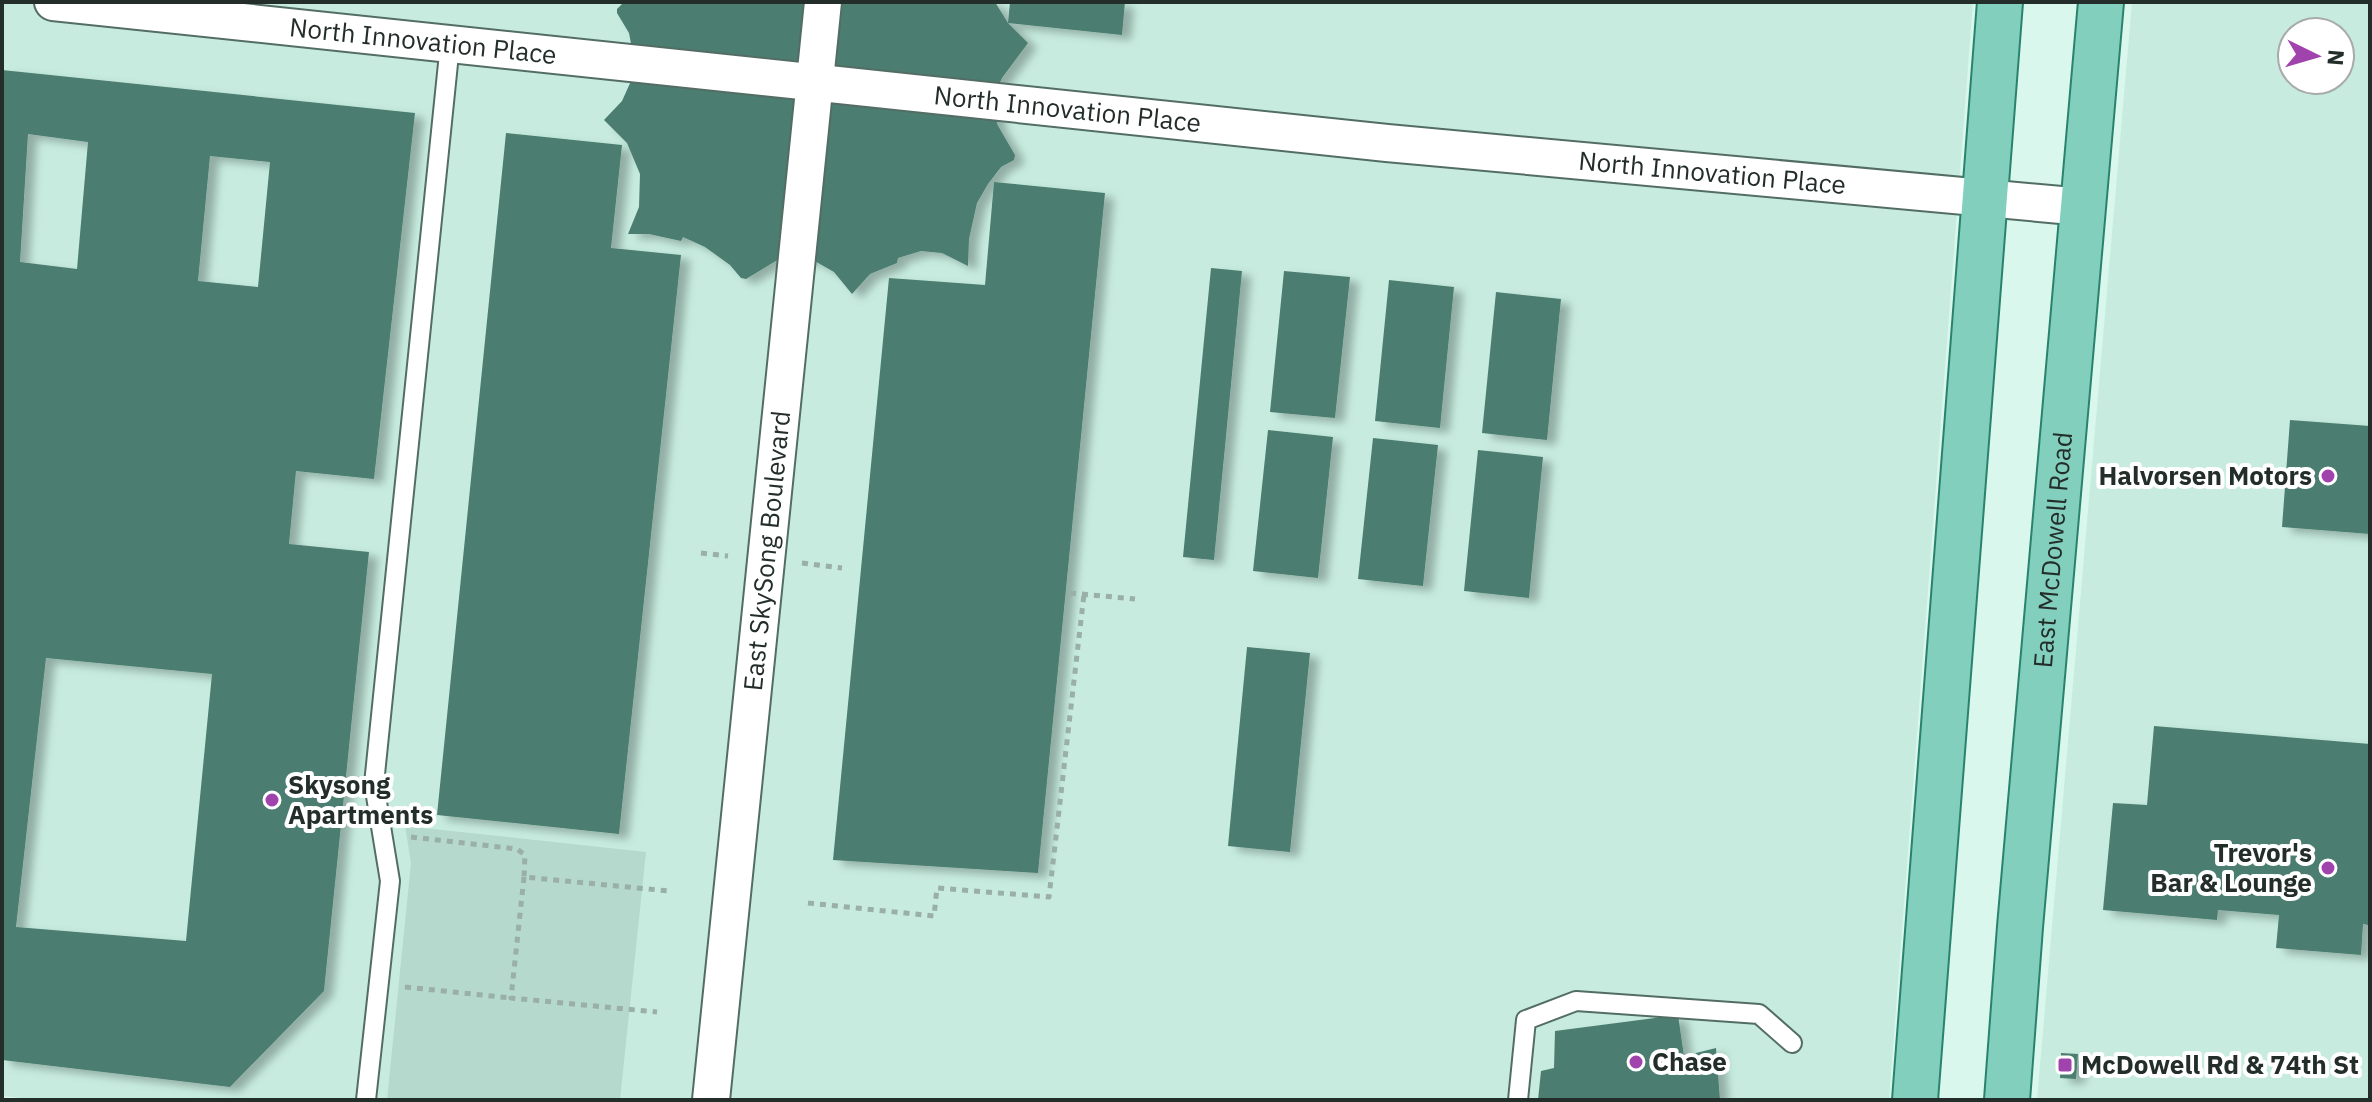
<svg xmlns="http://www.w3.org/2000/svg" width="2372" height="1102" font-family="'IBM Plex Sans',sans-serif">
	<defs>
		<filter id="shadow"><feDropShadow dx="9" dy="5" stdDeviation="4" flood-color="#0004"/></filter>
	</defs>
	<rect width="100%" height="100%" fill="#daf7ed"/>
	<!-- built -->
	<path fill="#c7ecdf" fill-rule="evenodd" d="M2,2H1973L1889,1100H41L2,1096Z
		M2132,2H2370V1100H2037ZM2292,32H2340V80H2292Z"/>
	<!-- green -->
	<path fill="#b5d9cd" d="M405,826L646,852L620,1100H387L411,863Z"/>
	<!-- building -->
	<path fill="#4c7d6f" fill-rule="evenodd" filter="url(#shadow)" d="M624,2H995L1008,23L1010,2H1125L1122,35L1008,23L1028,43L1002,78L995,93L997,124L1015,155L1014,160L1001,167L988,184L977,203L969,239L968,266L942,253L921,251L898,258L897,263L870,274L852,294L834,272L813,260L779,259L746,279L741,278L730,265L705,247L683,237L681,241L649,234H628L639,207L640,174L627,143L604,120L622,101L636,70L629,33L617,13V9Z
		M2,70L415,113L374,479L296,471L289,544L369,552L324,991L230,1087L2,1060ZM28,134L88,142L77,269L20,262ZM210,156L270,162L258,287L198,281ZM46,658L212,674L186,941L16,927Z
		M506,133L622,145L611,248L681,255L619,834L437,815Z
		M994,182L1105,193L1038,873L833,860L889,278L985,285Z
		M1211,268L1242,271L1214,560L1183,557Z
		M1284,271L1350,277L1335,418L1270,412Z
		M1389,280L1454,287L1440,428L1375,421Z
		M1496,292L1561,299L1547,440L1482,433Z
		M2290,420L2370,426V534L2282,527Z
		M1268,430L1333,437L1318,578L1253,571Z
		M1373,438L1438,445L1423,586L1358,579Z
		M1478,450L1543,457L1529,598L1464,591Z
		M1247,647L1310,653L1290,852L1228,846Z
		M2154,726L2370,744V899L2368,925L2363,924L2361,955L2276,948L2279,915L2218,910L2217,920L2103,910L2113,803L2147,805Z
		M1678,1015L1684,1056L1716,1048L1720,1100H1538L1541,1071L1554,1068L1555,1031Z
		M2061,1053L2078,1054L2076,1079L2060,1078Z"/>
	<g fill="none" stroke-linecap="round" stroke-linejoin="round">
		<!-- lane casing -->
		<g stroke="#536d65" stroke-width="22">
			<path id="lane" d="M366,1100L390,881L374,784L450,44
				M1518,1100L1526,1020L1576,1001L1759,1014L1792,1043"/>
		</g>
		<!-- street casing -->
		<g stroke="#536d65" stroke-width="40">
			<g id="street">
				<path id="s1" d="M53,2L1387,143L2083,207"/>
				<path id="s2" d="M711,1100L823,2"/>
			</g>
		</g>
		<!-- primary casing -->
		<g stroke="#2a826d" stroke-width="48">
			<g id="primary">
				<path d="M1915,1100L2000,2"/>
				<path id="s3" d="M2007,1100L2020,927L2101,2"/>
			</g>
		</g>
		<!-- path -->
		<path stroke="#99afa7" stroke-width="5" stroke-dasharray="6 6" stroke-linecap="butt" d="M701,553L728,556
			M802,563L842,568
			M1070,593L1135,599
			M411,837L517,849L525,855L524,877L669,891
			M524,877L511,998L657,1012
			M808,903L934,916L937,888L1049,897L1084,594
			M405,987L511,998"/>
		<!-- lane -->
		<use href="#lane" stroke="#fff" stroke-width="18"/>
		<!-- street -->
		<use href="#street" stroke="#fff" stroke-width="36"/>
		<!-- primary -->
		<use href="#primary" stroke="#82cfbd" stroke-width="44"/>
	</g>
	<!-- markers -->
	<g fill="#a143ad" stroke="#fff" stroke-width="3">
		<circle cx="2328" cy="476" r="8"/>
		<circle cx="272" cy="800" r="8"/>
		<circle cx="2328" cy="868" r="8"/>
		<circle cx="1636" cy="1062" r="8"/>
		<rect x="2057" y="1057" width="16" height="16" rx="4"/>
	</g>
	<g text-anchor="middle" stroke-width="8" stroke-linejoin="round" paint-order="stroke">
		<!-- street labels -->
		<g font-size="26" fill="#232e2a" stroke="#fff">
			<text dy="9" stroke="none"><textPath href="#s1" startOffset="372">North Innovation Place</textPath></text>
			<text dy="9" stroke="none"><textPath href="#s1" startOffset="1020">North Innovation Place</textPath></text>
			<text dy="9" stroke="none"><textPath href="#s1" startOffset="1668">North Innovation Place</textPath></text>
			<text dy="9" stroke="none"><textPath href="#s2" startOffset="552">East SkySong Boulevard</textPath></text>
			<text dy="9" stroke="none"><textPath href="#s3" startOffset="552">East McDowell Road</textPath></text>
		</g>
		<!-- poi labels -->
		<g font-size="26" font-weight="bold" fill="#232e2a" stroke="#fff" text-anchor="start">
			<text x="2312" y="485" text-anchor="end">Halvorsen Motors</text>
			<text x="288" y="794">Skysong<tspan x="288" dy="30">Apartments</tspan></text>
			<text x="2312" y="862" text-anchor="end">Trevor's<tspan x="2312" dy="30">Bar &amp; Lounge</tspan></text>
			<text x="1652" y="1071">Chase</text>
			<text x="2081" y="1074">McDowell Rd &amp; 74th St</text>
		</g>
	</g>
	<!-- border -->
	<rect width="2372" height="1102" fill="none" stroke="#232e2a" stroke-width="8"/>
	<!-- north arrow -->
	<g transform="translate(2316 56) rotate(95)"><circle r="38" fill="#ffffff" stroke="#a7abaa" stroke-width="2"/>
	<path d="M0-6L14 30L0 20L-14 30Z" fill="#a143ad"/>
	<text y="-12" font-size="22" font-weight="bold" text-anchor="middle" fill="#232e2a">N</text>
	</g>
</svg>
